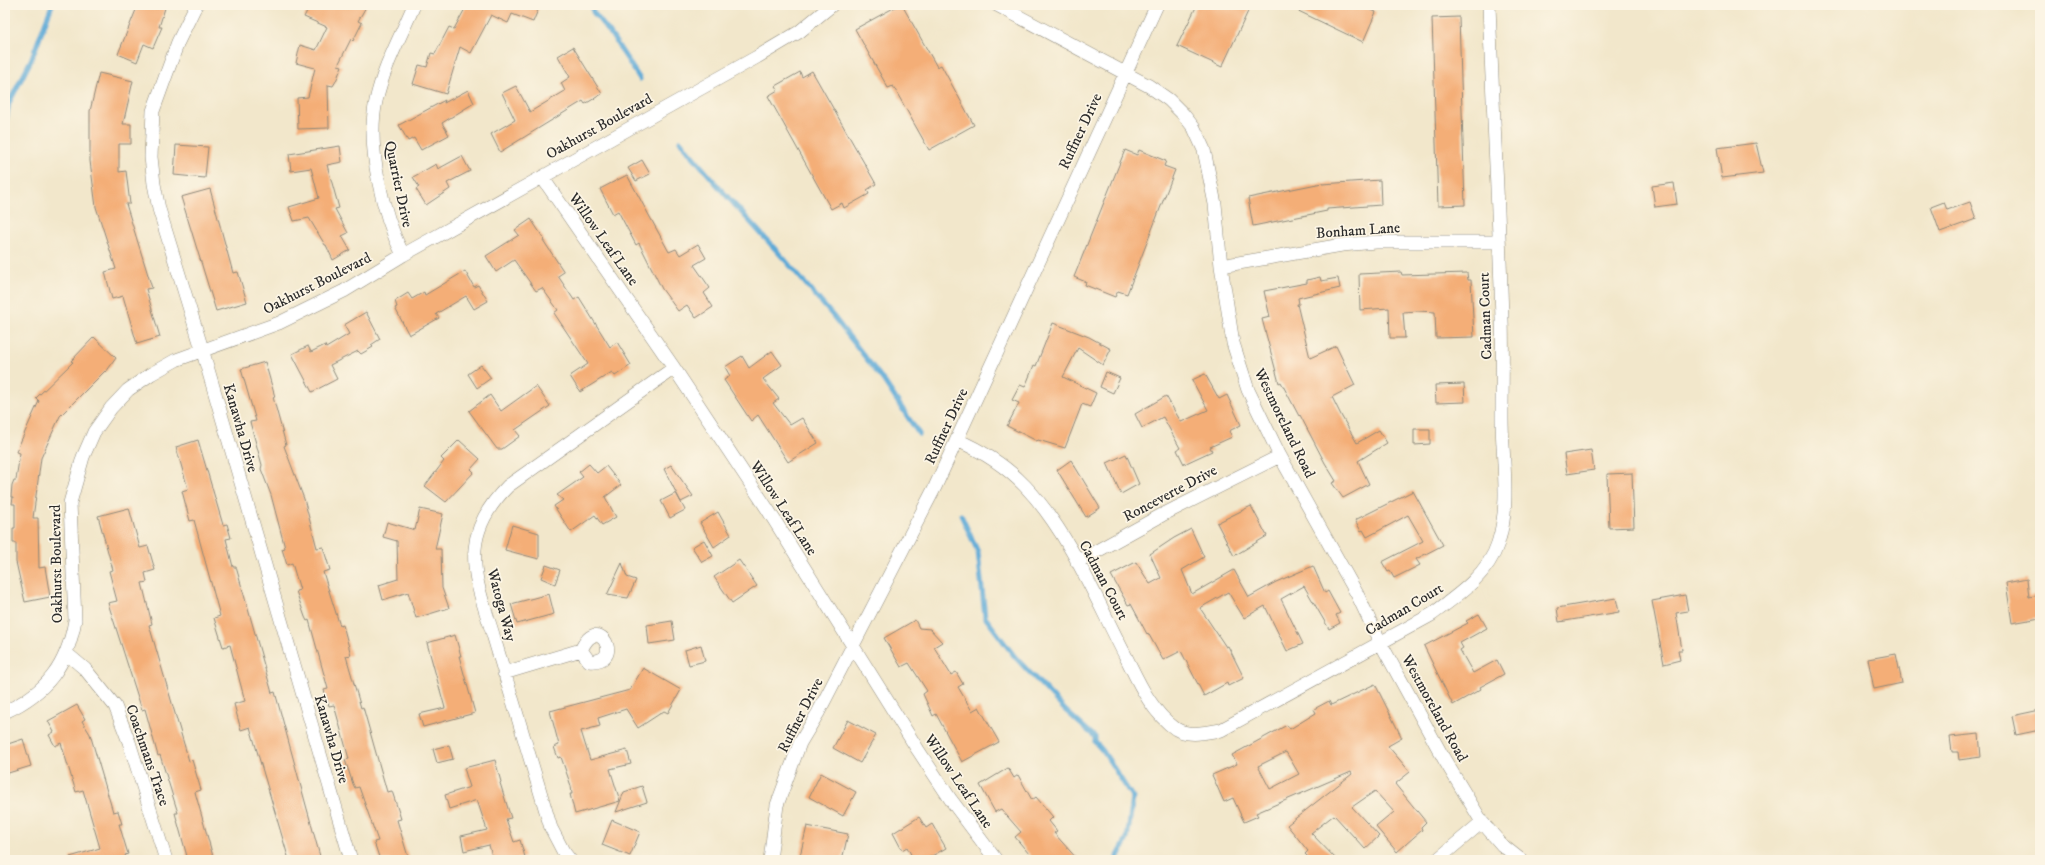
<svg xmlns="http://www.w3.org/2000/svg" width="2045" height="865" font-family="'IM FELL DW Pica',serif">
	<rect width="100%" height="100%" fill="#fcf5e5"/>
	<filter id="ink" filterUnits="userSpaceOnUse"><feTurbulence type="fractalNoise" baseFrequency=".025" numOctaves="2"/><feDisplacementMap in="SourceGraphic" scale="8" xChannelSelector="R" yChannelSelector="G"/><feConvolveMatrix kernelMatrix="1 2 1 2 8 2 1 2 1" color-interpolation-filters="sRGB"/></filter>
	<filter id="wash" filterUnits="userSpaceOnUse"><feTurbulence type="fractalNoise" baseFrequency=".012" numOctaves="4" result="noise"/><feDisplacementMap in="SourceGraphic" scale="16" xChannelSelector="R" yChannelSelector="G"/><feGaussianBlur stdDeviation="0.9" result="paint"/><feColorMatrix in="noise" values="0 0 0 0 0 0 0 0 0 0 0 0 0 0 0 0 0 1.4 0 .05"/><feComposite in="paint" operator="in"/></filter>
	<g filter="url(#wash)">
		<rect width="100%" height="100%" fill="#f2e7cb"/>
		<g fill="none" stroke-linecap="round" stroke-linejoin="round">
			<!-- stream -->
			<path stroke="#5eaad7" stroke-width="5" d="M592,5L593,12L610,33L640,79
				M5,125L9,103L31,60L52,5
				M680,141L723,192L786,261L833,316L884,381L919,434
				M961,515L978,552L985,617L1015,657L1065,710L1095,737V742L1103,751L1133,798L1127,839L1116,860"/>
		</g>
		<g id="blocks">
			<!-- building -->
			<path fill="#f4ae77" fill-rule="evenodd" d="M138,5H166L159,27H162L153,48L144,44L137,62L118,54Z
				M310,5H367L358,21L362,23L353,41L351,39L338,65L342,66L336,81L333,86L328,85L329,128L298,129L297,98L308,97L315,68L296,63L300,45L316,50L327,27L304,17Z
				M467,5H540L533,22L512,14L508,23L491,15L471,53L460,47L446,94L413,84L419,65L427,67L431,53L435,54L449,27L454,29Z
				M899,5H902L937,67L941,65L974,125L929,150L893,86L888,88L855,29Z
				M1197,5H1251L1222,67L1177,46Z
				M1286,5H1359L1376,12L1363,42Z
				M1459,17L1465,205L1438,206L1432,18Z
				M573,47L602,94L585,104L583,101L500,152L491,134L515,120L502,93L516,86L530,112L565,91L561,83L570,77L558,56Z
				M812,71L876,184L867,190L869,194L844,208L842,203L831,209L768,96L778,90L775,86L800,72L802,77Z
				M99,73L133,81L123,124H131V144H119V172L126,171L130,204H126L152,288L146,289L160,337L137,344L123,296L112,299L105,272L116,269L96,207L90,161V111Z
				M468,90L474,103L442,123L449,135L421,150L414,138L408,141L399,125L445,100L444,103Z
				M1756,143L1763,173L1722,178L1717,148Z
				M176,145L208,147L205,178L174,175Z
				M340,146L342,162L327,165L339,208L335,209L348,233L342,236L350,250L333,260L326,245H325L309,218L294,221L289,207L319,198L311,168L291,171L289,154Z
				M1125,150L1137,155L1139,150L1166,161L1164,166L1175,170L1127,294L1118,291L1115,297L1085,285L1086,282L1074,277Z
				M462,156L470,171L447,183L450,189L426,205L416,189L419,187L413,177L436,164L438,169Z
				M642,160L650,174L636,181L628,168Z
				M627,175L669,252L676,249L680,255L698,244L706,258L694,265L710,288L704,293L713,307L696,318L687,305L678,311L662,289L639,243L636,245L618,211L613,214L600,189Z
				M1380,180L1381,205L1327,209V211L1253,226L1248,198L1322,183V184Z
				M1674,183L1677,204L1655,207L1652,186Z
				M210,189L233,273L238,272L247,302L216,311L181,197Z
				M1944,202L1947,210L1970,202L1976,219L1940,232L1931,207Z
				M531,219L544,239L543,240L564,272L558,276L574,300L579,297L610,347L617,342L631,365L615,376L612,372L580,392L570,376L588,364L554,313L558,310L542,288L536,291L514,260L496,272L486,256L519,235L515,230Z
				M465,271L474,287L478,285L488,301L474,309L466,296L436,314L439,318L409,335L395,308L397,307L395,301L408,293L412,299L424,292L425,295Z
				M1401,272L1402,275L1467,273L1468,280H1471L1474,337L1436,338L1435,312L1418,311L1403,312L1405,338H1390L1389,308L1360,310L1359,274Z
				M1320,277L1321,281L1338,278L1340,288L1298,298L1299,304H1297L1310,358L1336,346L1355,385L1332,397L1342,417L1357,443L1379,430L1387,443L1358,461L1369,484L1343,498L1332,483L1336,481L1325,463L1300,415L1299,416L1281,382L1279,383L1262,319L1270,317L1264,291L1307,283V280Z
				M366,312L380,339L371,345L373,347L361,354L358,351L330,365L337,379L312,392L292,354L308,346L311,352L325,345L326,348L349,334L344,325Z
				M1053,323L1089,337L1111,349L1103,365L1078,348L1063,377L1096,393L1090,407L1082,404L1065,448L1038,440L1037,441L1007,426L1019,403L1012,400L1020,385L1025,387L1034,365L1036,366Z
				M94,337L116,358L106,372L105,371L60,416L41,458L33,518H38L39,568L45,567L50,597L25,602L16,562V543H13V528H15V504H12L13,497H11L12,485L14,480H16L20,453L16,452L39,401L36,398L73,362L71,361Z
				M772,351L782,365L763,379L779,399L773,403L790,425L802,418L818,443L788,462L758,415L751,421L724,380L730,376L725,367L742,356L749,368Z
				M265,362L275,397H273L286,445L284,446L304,499L317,548L323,547L330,570L323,572L340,626L343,625L351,655L346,656L361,708L363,707L387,792L392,791L401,819L397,820L409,860H380L374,842L378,841L359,787L355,788L353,784L345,760L349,759L334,705L329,706L324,690L328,689L309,620L307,621L305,617L296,591L300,590L292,563L287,565L282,549L285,548L271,495L261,469L262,465L250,422L256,421L241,369Z
				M481,365L491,378L477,388L468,374Z
				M1106,372L1120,378L1113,393L1100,387Z
				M1205,374L1219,399L1227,395L1241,425L1229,431L1232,437L1210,447L1212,451L1184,464L1177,450L1180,448L1163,417L1142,428L1135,414L1166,396L1181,422L1208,410L1192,380Z
				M1464,384L1465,402L1436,403L1435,385Z
				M536,386L550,406L515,430L520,436L502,449H497L469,411L490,395L501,411Z
				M1414,429H1430V444L1414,445Z
				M198,440L223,525L227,524L231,538L226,539L233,567H236L272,693L275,692L321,860H289L250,727L241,730L234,704L245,701L230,645L223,647L214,618L220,616L194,520L190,521L182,491L188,489L176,447Z
				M459,440L480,459L471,469L474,472L446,502L425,486L444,461L441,458Z
				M1591,450L1594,470L1567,474L1564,454Z
				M1126,454L1139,484L1121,494L1107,463Z
				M1071,460L1100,508L1086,517L1057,470Z
				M589,464L597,473L606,466L621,485L605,497L616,517L602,525L595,515L571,532L554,506L563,500L557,495L583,477L579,472Z
				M671,465L693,496L681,502L664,469Z
				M1632,473L1634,527L1609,528L1607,474Z
				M1413,491L1443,545L1416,559L1420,565L1394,578L1390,571L1388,572L1382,562L1423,541L1408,515L1367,537L1363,530L1361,531L1355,520Z
				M676,493L685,510L670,518L661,501Z
				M1251,506L1267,536L1234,556L1217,523Z
				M129,508L140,548L148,546L155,570L145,573L147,582L142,583L152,624L149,625L189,761L192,760L201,790L195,792L214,860H188L175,813H178L160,755L158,756L145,709L142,710L108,603L117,601L109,571L113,570L98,516Z
				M420,509L443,514L435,549H441L442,588L449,608L416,618L408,592L383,600L379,585L398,579L397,541L383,537L387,522L415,530Z
				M718,512L731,535L714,547L700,523Z
				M512,525L539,533V559L505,550Z
				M1191,529L1204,557L1182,570L1192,594L1234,570L1249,597L1276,582L1313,566L1325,593L1328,591L1340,613L1336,615L1340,623L1329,629L1304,586L1281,599L1303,644L1287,651L1265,606L1244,618L1228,592L1200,608L1226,647L1228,646L1244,678L1228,686L1227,683L1204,696L1181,651L1163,660L1148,633L1147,634L1131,604L1128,605L1111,575L1136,562L1150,584L1161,578L1150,554L1174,538Z
				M704,540L713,556L702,562L692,547Z
				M739,560L757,586L732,603L714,577Z
				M622,563L627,577L636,580L628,598L607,595Z
				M546,565L560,570L555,584L541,578Z
				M2027,579L2029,597L2040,595V618L2012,623L2006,583Z
				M549,594L554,614L517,624L511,604Z
				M1685,595L1688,611L1676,613L1682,650H1678L1680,660L1664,664L1652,601Z
				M1616,598L1619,612L1559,622L1557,608Z
				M1479,614L1487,628L1460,643L1463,648L1460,650L1473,673L1497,660L1504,674L1480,687L1481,689L1453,705L1424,646L1468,623L1466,621Z
				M915,620L919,628L930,629L942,642L934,647L951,675L956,672L963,684L958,687L972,711L979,707L999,742L962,762L936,714L933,716L923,694L927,691L909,663L901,667L884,638Z
				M672,621L675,640L649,644L647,625Z
				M455,635L461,656H459L475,713L423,727L419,714L445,708L427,643Z
				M701,645L705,661L689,665L685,650Z
				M1896,654L1902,683L1874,689L1868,659Z
				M643,668L681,690L668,713L664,711L638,728L626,709L598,718L600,726L581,731L590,760L627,750L631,764L610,769L620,801L575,814L570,794H572L571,786L561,757L558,758L554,747L559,745L550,711L630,690Z
				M1375,684L1402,738L1388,746L1410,772L1395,784L1426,822L1421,827L1422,830L1397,852L1376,827L1394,812L1375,791L1352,807L1379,836L1365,849L1334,815L1311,833L1337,860H1311L1305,854L1308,851L1287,825L1352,774L1351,772L1256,813L1258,816L1244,822L1233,798L1224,802L1212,775L1237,764L1232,755L1287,725L1290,729L1316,713L1314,709L1329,701L1331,705ZM1286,752L1299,774L1270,789L1258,766Z
				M77,705L85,719L82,721L90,734L113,812L118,811L122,824H119L128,854L125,855L127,860H71L70,857L100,848L83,790L76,792L61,743L55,746L49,735L54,732L48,721Z
				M2040,710V730L2016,735L2012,716Z
				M848,720L876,735L860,763L833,748Z
				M1979,734L1981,757L1959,760L1958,752H1952L1950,737Z
				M23,739L31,766L5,774V745Z
				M449,745L453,759L437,763L433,749Z
				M495,760L501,782L500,783L511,818L506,819L514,842L520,840L525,857L514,860H493L489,845L464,851L461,836L487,830L477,800L449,809L445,795L470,787L464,768Z
				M1008,768L1014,778L1018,775L1032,800L1036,797L1053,817L1049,821L1057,831L1054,833L1078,860H1034L1015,837L1021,832L1001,809L995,812L980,785Z
				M821,773L856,792L843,816L809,797Z
				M642,786L647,802L616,812L624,792Z
				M919,817L926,828L932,824L946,848L925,860H914L907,847L902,850L893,833Z
				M612,820L640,832L630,856L602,845Z
				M807,826L848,834L842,860H819L800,856Z"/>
		</g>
	</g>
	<g filter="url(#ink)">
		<use href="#blocks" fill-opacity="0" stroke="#8e897b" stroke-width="1"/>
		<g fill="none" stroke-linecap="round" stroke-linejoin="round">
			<!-- minor casing -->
			<g stroke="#8e897b" stroke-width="14">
				<path id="minor" d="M196,5L178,42L153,111L151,157L154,184L159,209L202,349L351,860
					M997,5L1149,86L1169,100L1183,114L1194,128L1204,150L1215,204L1221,266L1233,343L1248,390L1280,456L1357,594L1380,642L1444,759L1482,822L1502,845L1521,860
					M542,177L674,368L768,510L918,750L951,800L996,860
					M403,255C383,215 366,146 376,101C383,68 401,36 414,5
					M1221,266L1342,245L1376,242H1498
					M957,440C982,451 1006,466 1025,486C1069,532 1096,599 1125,655C1138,681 1151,712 1176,729C1189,737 1207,732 1221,730L1431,615C1457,596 1488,575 1498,543C1511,503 1502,459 1502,419C1502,385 1503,352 1502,319C1499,214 1493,110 1489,5
					M1077,562L1162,515L1280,456
					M66,653L85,669L115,706L129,742L166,860
					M504,673L581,650L589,661C622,664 604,623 588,639C585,642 583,646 581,650
					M5,712C47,692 67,666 75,620L70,503L83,457L94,432L111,408L128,390L151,374L176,360L279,323L344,291L403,255L757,57L799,32L832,5
					M570,860L563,851L551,828C532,765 513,702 494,638C486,610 472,579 475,549C477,524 491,503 508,486L674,368
					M770,860L777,805L800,743L818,713L935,487L1157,5
					M1437,860L1482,822"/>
			</g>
			<!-- minor -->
			<use href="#minor" stroke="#fff" stroke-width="13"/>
		</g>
	</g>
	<g text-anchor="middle" stroke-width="3.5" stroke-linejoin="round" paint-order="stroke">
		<!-- street labels -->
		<g font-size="15" fill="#2b2b2b" stroke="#fcf5e5">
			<text transform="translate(599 126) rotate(-29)" y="5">Oakhurst Boulevard</text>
			<text transform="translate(1080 131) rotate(-65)" y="5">Ruffner Drive</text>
			<text transform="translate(399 184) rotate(78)" y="5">Quarrier Drive</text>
			<text transform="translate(1358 230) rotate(-4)" y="5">Bonham Lane</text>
			<text transform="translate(604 239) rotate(55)" y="5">Willow Leaf Lane</text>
			<text transform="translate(317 283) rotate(-27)" y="5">Oakhurst Boulevard</text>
			<text transform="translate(1485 316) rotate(-92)" y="5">Cadman Court</text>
			<text transform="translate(1285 423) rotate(64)" y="5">Westmoreland Road</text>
			<text transform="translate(946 426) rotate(-65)" y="5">Ruffner Drive</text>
			<text transform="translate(241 428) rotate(74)" y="5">Kanawha Drive</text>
			<text transform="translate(1170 493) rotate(-28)" y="5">Ronceverte Drive</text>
			<text transform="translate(784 508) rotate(57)" y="5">Willow Leaf Lane</text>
			<text transform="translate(56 564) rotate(-91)" y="5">Oakhurst Boulevard</text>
			<text transform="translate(1104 580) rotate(62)" y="5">Cadman Court</text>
			<text transform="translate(502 605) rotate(75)" y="5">Watoga Way</text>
			<text transform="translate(1404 609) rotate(-31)" y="5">Cadman Court</text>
			<text transform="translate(1435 708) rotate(61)" y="5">Westmoreland Road</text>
			<text transform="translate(800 715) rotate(-63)" y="5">Ruffner Drive</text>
			<text transform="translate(332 739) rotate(74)" y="5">Kanawha Drive</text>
			<text transform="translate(148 755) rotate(71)" y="5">Coachmans Trace</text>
			<text transform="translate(959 781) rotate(56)" y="5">Willow Leaf Lane</text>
		</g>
	</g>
	<!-- margin -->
	<rect width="2045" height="865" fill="none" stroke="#fcf5e5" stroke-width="20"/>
</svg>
